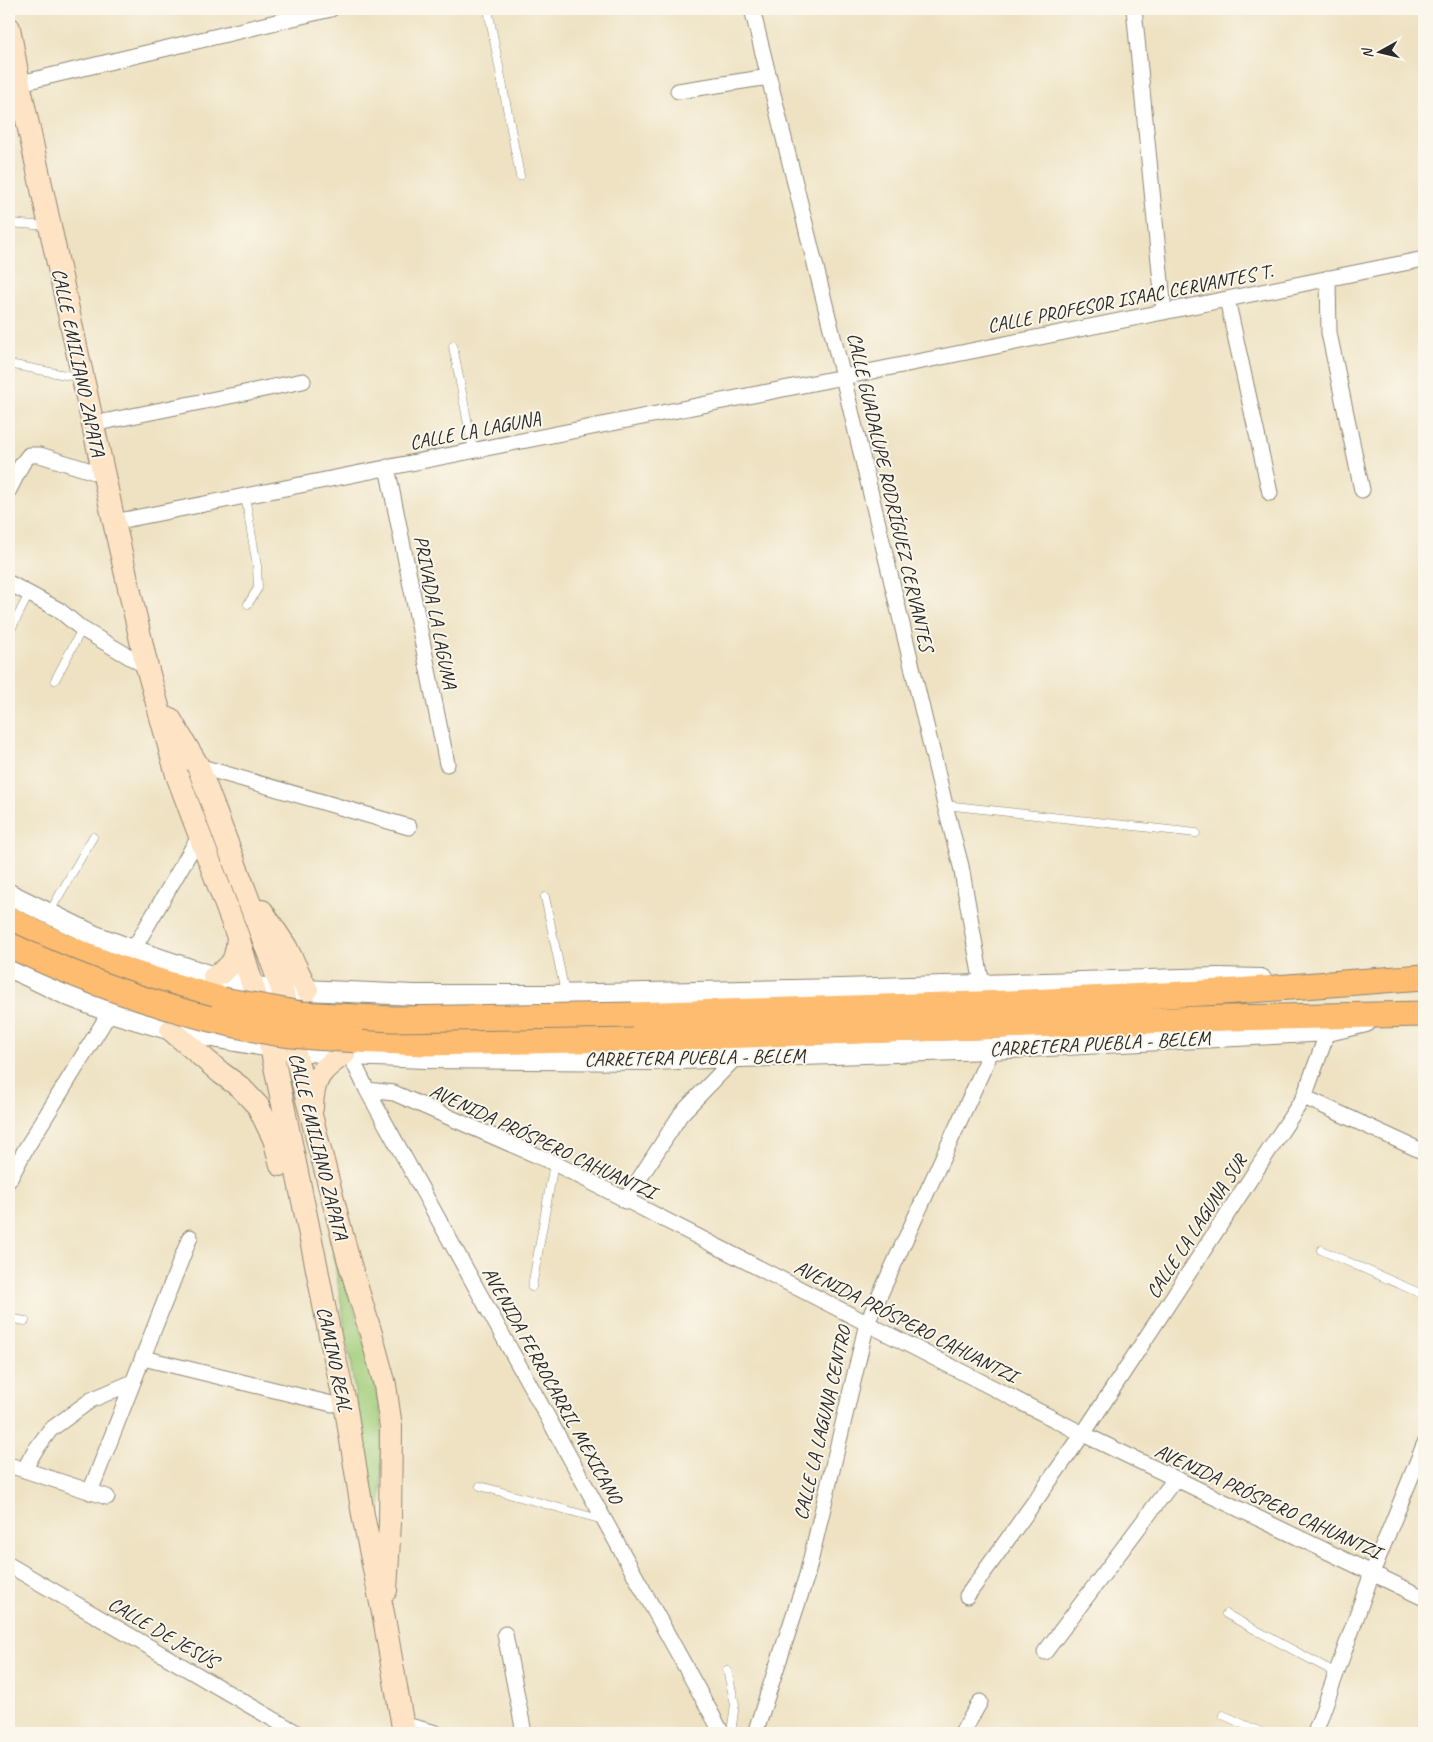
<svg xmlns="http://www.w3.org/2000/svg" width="1433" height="1742" font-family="Caveat,sans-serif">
	<rect width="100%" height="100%" fill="#fbf7ec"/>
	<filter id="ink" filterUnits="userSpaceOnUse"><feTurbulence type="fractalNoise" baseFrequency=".02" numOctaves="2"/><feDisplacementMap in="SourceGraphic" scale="10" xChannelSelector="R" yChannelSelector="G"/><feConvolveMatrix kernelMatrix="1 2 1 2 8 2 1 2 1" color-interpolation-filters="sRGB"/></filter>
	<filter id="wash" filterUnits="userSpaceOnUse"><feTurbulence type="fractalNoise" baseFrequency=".0096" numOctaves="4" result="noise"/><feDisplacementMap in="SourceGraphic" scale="20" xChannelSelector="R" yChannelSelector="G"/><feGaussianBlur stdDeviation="1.12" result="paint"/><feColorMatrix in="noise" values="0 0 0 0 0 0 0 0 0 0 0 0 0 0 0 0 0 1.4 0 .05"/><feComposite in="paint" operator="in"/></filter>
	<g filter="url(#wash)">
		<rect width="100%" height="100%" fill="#eee2c2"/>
		<!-- green -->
		<path fill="#a1cd7a" stroke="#667c52" d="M330,1231L375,1379L382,1420L381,1506L377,1536Z"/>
	</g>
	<g filter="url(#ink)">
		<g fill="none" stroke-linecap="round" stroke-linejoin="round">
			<!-- service casing -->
			<g stroke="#8c8676" stroke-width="9">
				<path id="service" d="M488,9L520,176
					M9,223L48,226
					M453,346L473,450
					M9,364L81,378
					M245,496L257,566L258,588L248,604
					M9,633L29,594
					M55,680L82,629
					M945,805L1196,833
					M545,897L565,993
					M49,913L93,837
					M1321,1250L1424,1295
					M532,1287L554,1163
					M9,1318L25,1321
					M480,1486L603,1520
					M1226,1614L1336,1673
					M727,1670L735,1704L731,1733
					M1223,1715L1263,1733"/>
			</g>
			<!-- minor casing -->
			<g stroke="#8c8676" stroke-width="17">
				<path id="minor" d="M752,9L843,377L945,805L961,866L982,985
					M1134,9L1164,312
					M12,85L331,9
					M678,91L769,77
					M1328,278L1329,333L1362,490
					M1227,299L1270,493
					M93,424L303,381
					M387,467L447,764
					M9,490L22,464L29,455H40L104,475
					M114,522L843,377L1424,259
					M9,583L59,610L82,629L147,667
					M198,766L409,827
					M133,950L200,835
					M350,1055L367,1090L722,1733
					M367,1090L394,1093L554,1163L1083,1434L1424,1598
					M1304,1097L1424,1152
					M9,1180L25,1150L110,1012
					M625,1201L681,1114L737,1056
					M143,1358L332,1404
					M9,1465L107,1497
					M24,1470L34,1452L50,1430L91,1400L133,1382
					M90,1492L190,1237
					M9,1565L297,1733
					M967,1596L1083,1434L1304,1097L1328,1031
					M505,1634L524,1733
					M1045,1652L1175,1479
					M402,1724L436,1733
					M755,1733L807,1575L867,1323L986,1063L989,1049
					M962,1733L980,1702
					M1315,1733L1372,1573L1424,1445"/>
			</g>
			<!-- tertiary casing -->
			<g stroke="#8c8676" stroke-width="22">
				<path id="tertiary" d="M9,894L93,935L133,950L214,977L254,987L282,989L415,995H547L841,989L1217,978L1261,979
					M9,967L69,996L110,1012L171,1030L271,1047L350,1055L425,1058L649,1060L989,1049L1328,1031L1366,1022"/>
			</g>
			<!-- secondary casing -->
			<g stroke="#8c8676" stroke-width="24">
				<path id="secondary" d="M9,28L19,83L114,522L147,667L177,775L238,937L271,1047L316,1264L330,1336L345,1403L363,1515L384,1618L404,1733
					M170,719L198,766L282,989L294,1049L348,1258L372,1337L385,1385L391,1427L390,1523L386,1590
					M262,911L286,947L307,990
					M214,977C234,966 236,959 238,937
					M171,1030L221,1073L240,1087L258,1106L274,1139L281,1165
					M312,1108C313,1078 320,1070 344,1054"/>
			</g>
			<!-- primary casing -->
			<g stroke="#8c8676" stroke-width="27">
				<path id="primary" d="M9,919C38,934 68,949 99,961C139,977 181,988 223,1000
					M632,1015L1009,1003L1222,992L1424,977
					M355,1040L424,1043L631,1039L1229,1018L1424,1014"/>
			</g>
			<!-- service -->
			<use href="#service" stroke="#fff" stroke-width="8"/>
			<!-- minor -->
			<use href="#minor" stroke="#fff" stroke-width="15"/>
			<!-- tertiary -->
			<use href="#tertiary" stroke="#fff" stroke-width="20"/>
			<!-- secondary -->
			<use href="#secondary" stroke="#fee4c5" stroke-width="22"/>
			<!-- primary -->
			<use href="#primary" stroke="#fdbc6f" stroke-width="25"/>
			<!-- primary-bridge casing -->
			<g stroke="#8c8676" stroke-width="27" stroke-linecap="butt">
				<path id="primary-bridge" d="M9,945C95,986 181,1016 275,1033C301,1037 328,1038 355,1040
					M223,1000L301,1014L393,1019L632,1015"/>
			</g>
			<!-- primary-bridge -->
			<use href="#primary-bridge" stroke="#fdbc6f" stroke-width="25"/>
		</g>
	</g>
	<g text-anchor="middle" stroke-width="4" stroke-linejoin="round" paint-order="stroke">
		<!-- street labels -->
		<g font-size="20" fill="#2b2b2b" stroke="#fbf7ec">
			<text transform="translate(1130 298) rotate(-11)" y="7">CALLE PROFESOR ISAAC CERVANTES T.</text>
			<text transform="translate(79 362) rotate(78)" y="7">CALLE EMILIANO ZAPATA</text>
			<text transform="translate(475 430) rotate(-11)" y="7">CALLE LA LAGUNA</text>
			<text transform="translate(891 492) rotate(77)" y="7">CALLE GUADALUPE RODRÍGUEZ CERVANTES</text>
			<text transform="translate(436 612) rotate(79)" y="7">PRIVADA LA LAGUNA</text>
			<text transform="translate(1100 1043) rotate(-3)" y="7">CARRETERA PUEBLA - BELEM</text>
			<text transform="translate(695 1057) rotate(-1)" y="7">CARRETERA PUEBLA - BELEM</text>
			<text transform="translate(543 1141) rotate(25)" y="7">AVENIDA PRÓSPERO CAHUANTZI</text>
			<text transform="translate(319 1146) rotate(76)" y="7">CALLE EMILIANO ZAPATA</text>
			<text transform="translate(1196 1226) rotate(-57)" y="7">CALLE LA LAGUNA SUR</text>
			<text transform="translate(906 1321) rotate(27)" y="7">AVENIDA PRÓSPERO CAHUANTZI</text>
			<text transform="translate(335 1359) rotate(78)" y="7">CAMINO REAL</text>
			<text transform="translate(553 1385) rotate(61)" y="7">AVENIDA FERROCARRIL MEXICANO</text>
			<text transform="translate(822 1423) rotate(-77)" y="7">CALLE LA LAGUNA CENTRO</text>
			<text transform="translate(1268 1501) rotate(25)" y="7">AVENIDA PRÓSPERO CAHUANTZI</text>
			<text transform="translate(163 1632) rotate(30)" y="7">CALLE DE JESÚS</text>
		</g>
	</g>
	<!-- margin -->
	<rect width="1433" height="1742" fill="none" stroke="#fbf7ec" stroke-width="30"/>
	<!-- north arrow -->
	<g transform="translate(1380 52) rotate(262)" stroke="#fbf7ec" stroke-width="4" paint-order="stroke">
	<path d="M0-4L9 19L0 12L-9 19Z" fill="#2b2b2b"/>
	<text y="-8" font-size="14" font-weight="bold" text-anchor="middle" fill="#2b2b2b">N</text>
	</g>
</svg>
